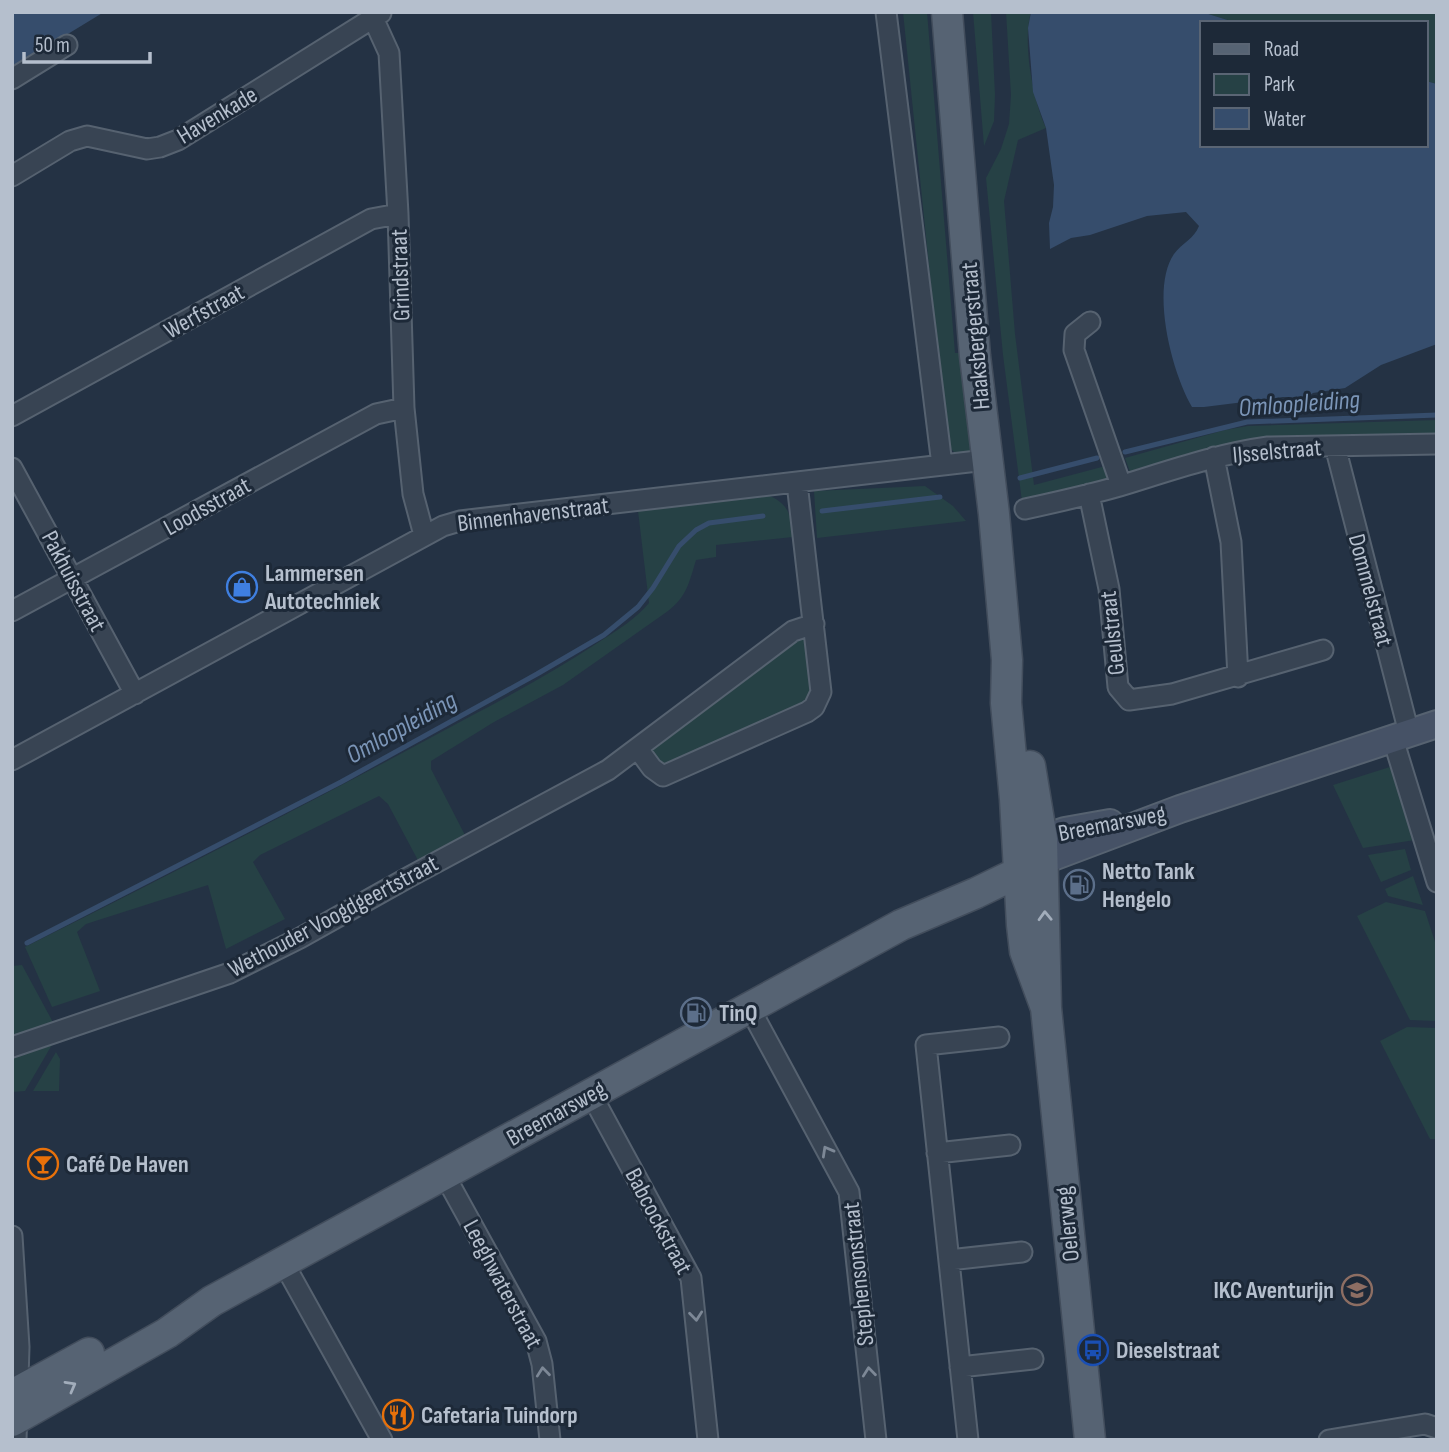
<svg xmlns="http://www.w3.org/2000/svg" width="1449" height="1452" font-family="'Sofia Sans Condensed',sans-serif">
	<rect width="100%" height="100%" fill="#243244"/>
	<!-- green -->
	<path fill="#264145" d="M903,12H927L955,353H970L978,447L971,453L957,455L950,448L946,432Z
		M973,12H991L995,95L994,121L984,146Z
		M1006,12H1031C1022,42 1033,100 1046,128L1018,140L1004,201L1015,334L1034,485L1113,464L1120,484L1023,509L1003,355L986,178L1001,149L1009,124L1011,95Z
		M1202,12H1437V84L1426,81V23H1237Z
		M1437,420V438L1248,445L1130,472L1125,458L1225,430L1248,426Z
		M925,486L953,506L966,521L817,538L814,491Z
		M770,496C790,505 791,517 793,537L716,545V557L696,560C689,583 687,596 668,611L563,685L494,722L431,761V769L468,841L421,866L388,804L379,796L260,855L253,862L285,919L226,949L208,885L86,924L77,932L100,991L52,1007L25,947C175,872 324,796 471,716C515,693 558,669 599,642C616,631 636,619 649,603L638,511Z
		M808,635L815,689L803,706L669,767L662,765L649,748L788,640Z
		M1393,766L1415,840L1363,848L1333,785Z
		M1405,849L1411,870L1381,882L1368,855Z
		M1413,876L1423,905L1388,896L1385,889Z
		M1386,902L1425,911L1437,948V1021L1410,1020L1357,916Z
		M22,965L55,1026L12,1039V966Z
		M1407,1027L1437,1028V1139H1430L1380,1041Z
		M53,1043L25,1091L12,1092V1053Z
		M56,1052L60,1059L59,1091H33Z"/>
	<!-- water -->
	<path fill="#364d6c" d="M12,12H104L12,68Z
		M1031,12H1202L1237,23H1202V145H1426V81L1437,84V344L1381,365L1345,388L1313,393L1306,398L1283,397L1204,407H1192C1172,373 1150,289 1174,254C1182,243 1194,239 1199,226L1186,212L1147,216L1090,235L1071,238L1050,249L1049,223L1053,207L1054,185L1046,128L1033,92L1028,28Z"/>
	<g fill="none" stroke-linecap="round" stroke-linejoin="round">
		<!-- stream -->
		<path stroke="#364d6c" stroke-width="5" d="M1125,452L1247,422L1437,415
			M1020,478L1097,458
			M822,511L940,497
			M27,943L341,782L537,674L604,635L638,607L653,588L679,546L696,530L709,523L763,516"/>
		<!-- street casing -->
		<g stroke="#566270" stroke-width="23">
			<path id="street" d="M886,12L942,465
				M373,18L389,53L398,214L404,408L413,494L424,535
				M12,79L67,45
				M12,176L70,141L87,136L147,149L160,147L178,140L381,13
				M1090,322L1075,334L1074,350L1121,485
				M12,416L371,219L398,214
				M1335,446L1409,733
				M1214,457L1231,542L1238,677
				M12,468L135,694
				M1089,494L1109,589L1118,687L1129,700L1172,694L1323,650
				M1025,509C1057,502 1089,495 1120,486C1169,471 1217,454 1268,447L1437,444
				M12,611L376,414L404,408
				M1393,739L1437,882
				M638,749L652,768L663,776L807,712L814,707L821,692L797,483
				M12,760L443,526L460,521L986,460
				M749,1007L849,1192L876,1440
				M12,1047L230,973L300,938L409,877L608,770L793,631L814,624
				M591,1094L691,1278L708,1440
				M937,1153L1010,1145
				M444,1174L536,1341L542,1364L550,1440
				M12,1236L19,1347L16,1440
				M949,1260L1022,1252
				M283,1262L382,1440
				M960,1367L1033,1359
				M968,1440L926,1045L999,1037
				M1329,1440L1425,1424L1437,1428"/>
		</g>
		<!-- secondary casing -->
		<g stroke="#566270" stroke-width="30">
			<path id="secondary" d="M1042,839L1065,831L1110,823
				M1042,861L1180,809L1437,724"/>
		</g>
		<!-- primary casing -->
		<g stroke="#424d5c" stroke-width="33">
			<path id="primary" d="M947,12L975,356L994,514L1007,660L1006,703L1015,799L1022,925L1025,951L1046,1008
				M1030,766L1042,839L1046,1008L1090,1440
				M12,1395L89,1353
				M12,1421L167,1333L212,1301L901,925L976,893L1042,861"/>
		</g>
		<!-- street -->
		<use href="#street" stroke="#384453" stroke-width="19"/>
		<!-- secondary -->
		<use href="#secondary" stroke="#465266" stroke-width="26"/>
		<!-- primary -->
		<use href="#primary" stroke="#566373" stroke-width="30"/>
	</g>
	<!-- one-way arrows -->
	<defs><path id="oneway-chevron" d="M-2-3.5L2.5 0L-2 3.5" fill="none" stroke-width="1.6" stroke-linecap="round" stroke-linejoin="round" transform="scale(1.75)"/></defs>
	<g stroke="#a2adbb">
		<use href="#oneway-chevron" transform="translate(1045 916) rotate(-92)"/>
		<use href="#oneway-chevron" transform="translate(71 1386) rotate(-29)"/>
	</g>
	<g stroke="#7d8896">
		<use href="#oneway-chevron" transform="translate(827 1151) rotate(-119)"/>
		<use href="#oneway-chevron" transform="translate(696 1316) rotate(84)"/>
		<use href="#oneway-chevron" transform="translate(543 1372) rotate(-96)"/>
		<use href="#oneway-chevron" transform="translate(869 1372) rotate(-96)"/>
	</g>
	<!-- icons -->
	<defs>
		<g id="shop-ring" transform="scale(1.575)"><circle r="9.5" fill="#1d2938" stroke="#3f7fe0" stroke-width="1.5"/><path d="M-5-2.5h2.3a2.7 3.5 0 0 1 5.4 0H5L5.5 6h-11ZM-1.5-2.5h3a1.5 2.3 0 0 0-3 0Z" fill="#3f7fe0"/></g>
		<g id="fuel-ring" transform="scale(1.575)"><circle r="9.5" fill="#1d2938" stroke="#5c6f8a" stroke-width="1.5"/><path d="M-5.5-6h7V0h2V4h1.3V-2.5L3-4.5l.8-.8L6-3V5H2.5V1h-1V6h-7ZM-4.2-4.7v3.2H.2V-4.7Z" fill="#5c6f8a"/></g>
		<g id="bar-ring" transform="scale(1.575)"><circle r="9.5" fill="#1d2938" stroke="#e8710a" stroke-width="1.5"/><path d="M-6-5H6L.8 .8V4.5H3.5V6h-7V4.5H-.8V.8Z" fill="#e8710a"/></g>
		<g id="school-ring" transform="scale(1.575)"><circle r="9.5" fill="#1d2938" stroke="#8d6e63" stroke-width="1.5"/><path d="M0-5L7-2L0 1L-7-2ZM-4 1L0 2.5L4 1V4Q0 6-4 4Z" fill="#8d6e63"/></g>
		<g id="bus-ring" transform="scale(1.575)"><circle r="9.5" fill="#1d2938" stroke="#1a4fb4" stroke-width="1.5"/><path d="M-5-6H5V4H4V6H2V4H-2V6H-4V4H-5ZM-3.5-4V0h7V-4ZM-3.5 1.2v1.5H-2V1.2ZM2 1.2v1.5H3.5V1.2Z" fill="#1a4fb4"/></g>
		<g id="restaurant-ring" transform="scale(1.575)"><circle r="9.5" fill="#1d2938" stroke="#e8710a" stroke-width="1.5"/><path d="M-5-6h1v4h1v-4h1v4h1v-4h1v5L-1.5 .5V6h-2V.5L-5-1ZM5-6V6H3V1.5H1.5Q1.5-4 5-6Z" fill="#e8710a"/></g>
	</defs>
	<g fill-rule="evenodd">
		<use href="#shop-ring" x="242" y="587"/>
		<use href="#fuel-ring" x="1079" y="885"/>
		<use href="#fuel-ring" x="696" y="1013"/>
		<use href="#bar-ring" x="43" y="1164"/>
		<use href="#school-ring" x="1357" y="1290"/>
		<use href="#bus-ring" x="1093" y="1350"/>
		<use href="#restaurant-ring" x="398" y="1415"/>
	</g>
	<g text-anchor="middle" stroke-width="6" stroke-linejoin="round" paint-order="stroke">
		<!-- street labels -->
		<g font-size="24" fill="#b5bfcd" stroke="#1d2938">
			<text transform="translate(217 115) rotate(-31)" y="8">Havenkade</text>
			<text transform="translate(400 275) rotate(-92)" y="8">Grindstraat</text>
			<text transform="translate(204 311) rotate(-29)" y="8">Werfstraat</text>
			<text transform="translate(975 336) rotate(-95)" y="8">Haaksbergerstraat</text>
			<text transform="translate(1277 451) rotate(-5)" y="8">IJsselstraat</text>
			<text transform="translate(207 506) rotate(-29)" y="8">Loodsstraat</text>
			<text transform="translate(533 514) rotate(-7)" y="8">Binnenhavenstraat</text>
			<text transform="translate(74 581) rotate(62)" y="8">Pakhuisstraat</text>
			<text transform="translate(1371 590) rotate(75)" y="8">Dommelstraat</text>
			<text transform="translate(1112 633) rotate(-96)" y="8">Geulstraat</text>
			<text transform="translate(1112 823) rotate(-11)" y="8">Breemarsweg</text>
			<text transform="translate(333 916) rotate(-28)" y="8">Wethouder Voogdgeertstraat</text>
			<text transform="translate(556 1113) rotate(-29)" y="8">Breemarsweg</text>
			<text transform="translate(659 1221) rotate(62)" y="8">Babcockstraat</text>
			<text transform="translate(1067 1224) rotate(-96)" y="8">Oelerweg</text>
			<text transform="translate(858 1274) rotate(-96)" y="8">Stephensonstraat</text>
			<text transform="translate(503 1284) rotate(62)" y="8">Leeghwaterstraat</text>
		</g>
		<!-- poi labels -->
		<g font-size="24" font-weight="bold" fill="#b5bfcd" stroke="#1d2938" text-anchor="start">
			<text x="265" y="581">Lammersen<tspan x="265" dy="28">Autotechniek</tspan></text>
			<text x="1102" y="879">Netto Tank<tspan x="1102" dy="28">Hengelo</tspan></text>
			<text x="719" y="1021">TinQ</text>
			<text x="66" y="1172">Café De Haven</text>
			<text x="1334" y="1298" text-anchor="end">IKC Aventurijn</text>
			<text x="1116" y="1358">Dieselstraat</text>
			<text x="421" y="1423">Cafetaria Tuindorp</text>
		</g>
		<!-- water labels -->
		<g font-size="26" font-style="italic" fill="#7b95b7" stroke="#1d2938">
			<text transform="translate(1299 403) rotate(-4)" y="9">Omloopleiding</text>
			<text transform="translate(401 727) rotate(-29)" y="9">Omloopleiding</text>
		</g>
	</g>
	<!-- border -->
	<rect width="1449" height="1452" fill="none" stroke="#b5bfcd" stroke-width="28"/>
	<!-- legend -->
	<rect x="1200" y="21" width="228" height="126" fill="#1d2938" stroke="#5a6574" stroke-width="2"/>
	<rect x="1214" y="44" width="35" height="10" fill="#566373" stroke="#5a6574" stroke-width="2"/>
	<text x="1264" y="56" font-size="21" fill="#b5bfcd">Road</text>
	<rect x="1214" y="74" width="35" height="21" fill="#264145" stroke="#5a6574" stroke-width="2"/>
	<text x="1264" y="91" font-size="21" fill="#b5bfcd">Park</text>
	<rect x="1214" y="108" width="35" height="21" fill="#364d6c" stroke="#5a6574" stroke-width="2"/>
	<text x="1264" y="126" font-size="21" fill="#b5bfcd">Water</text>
	<!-- scale -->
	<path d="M24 52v10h126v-10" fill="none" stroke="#b5bfcd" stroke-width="3.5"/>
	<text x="35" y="52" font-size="21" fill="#b5bfcd" stroke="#1d2938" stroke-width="5" paint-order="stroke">50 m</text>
</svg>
